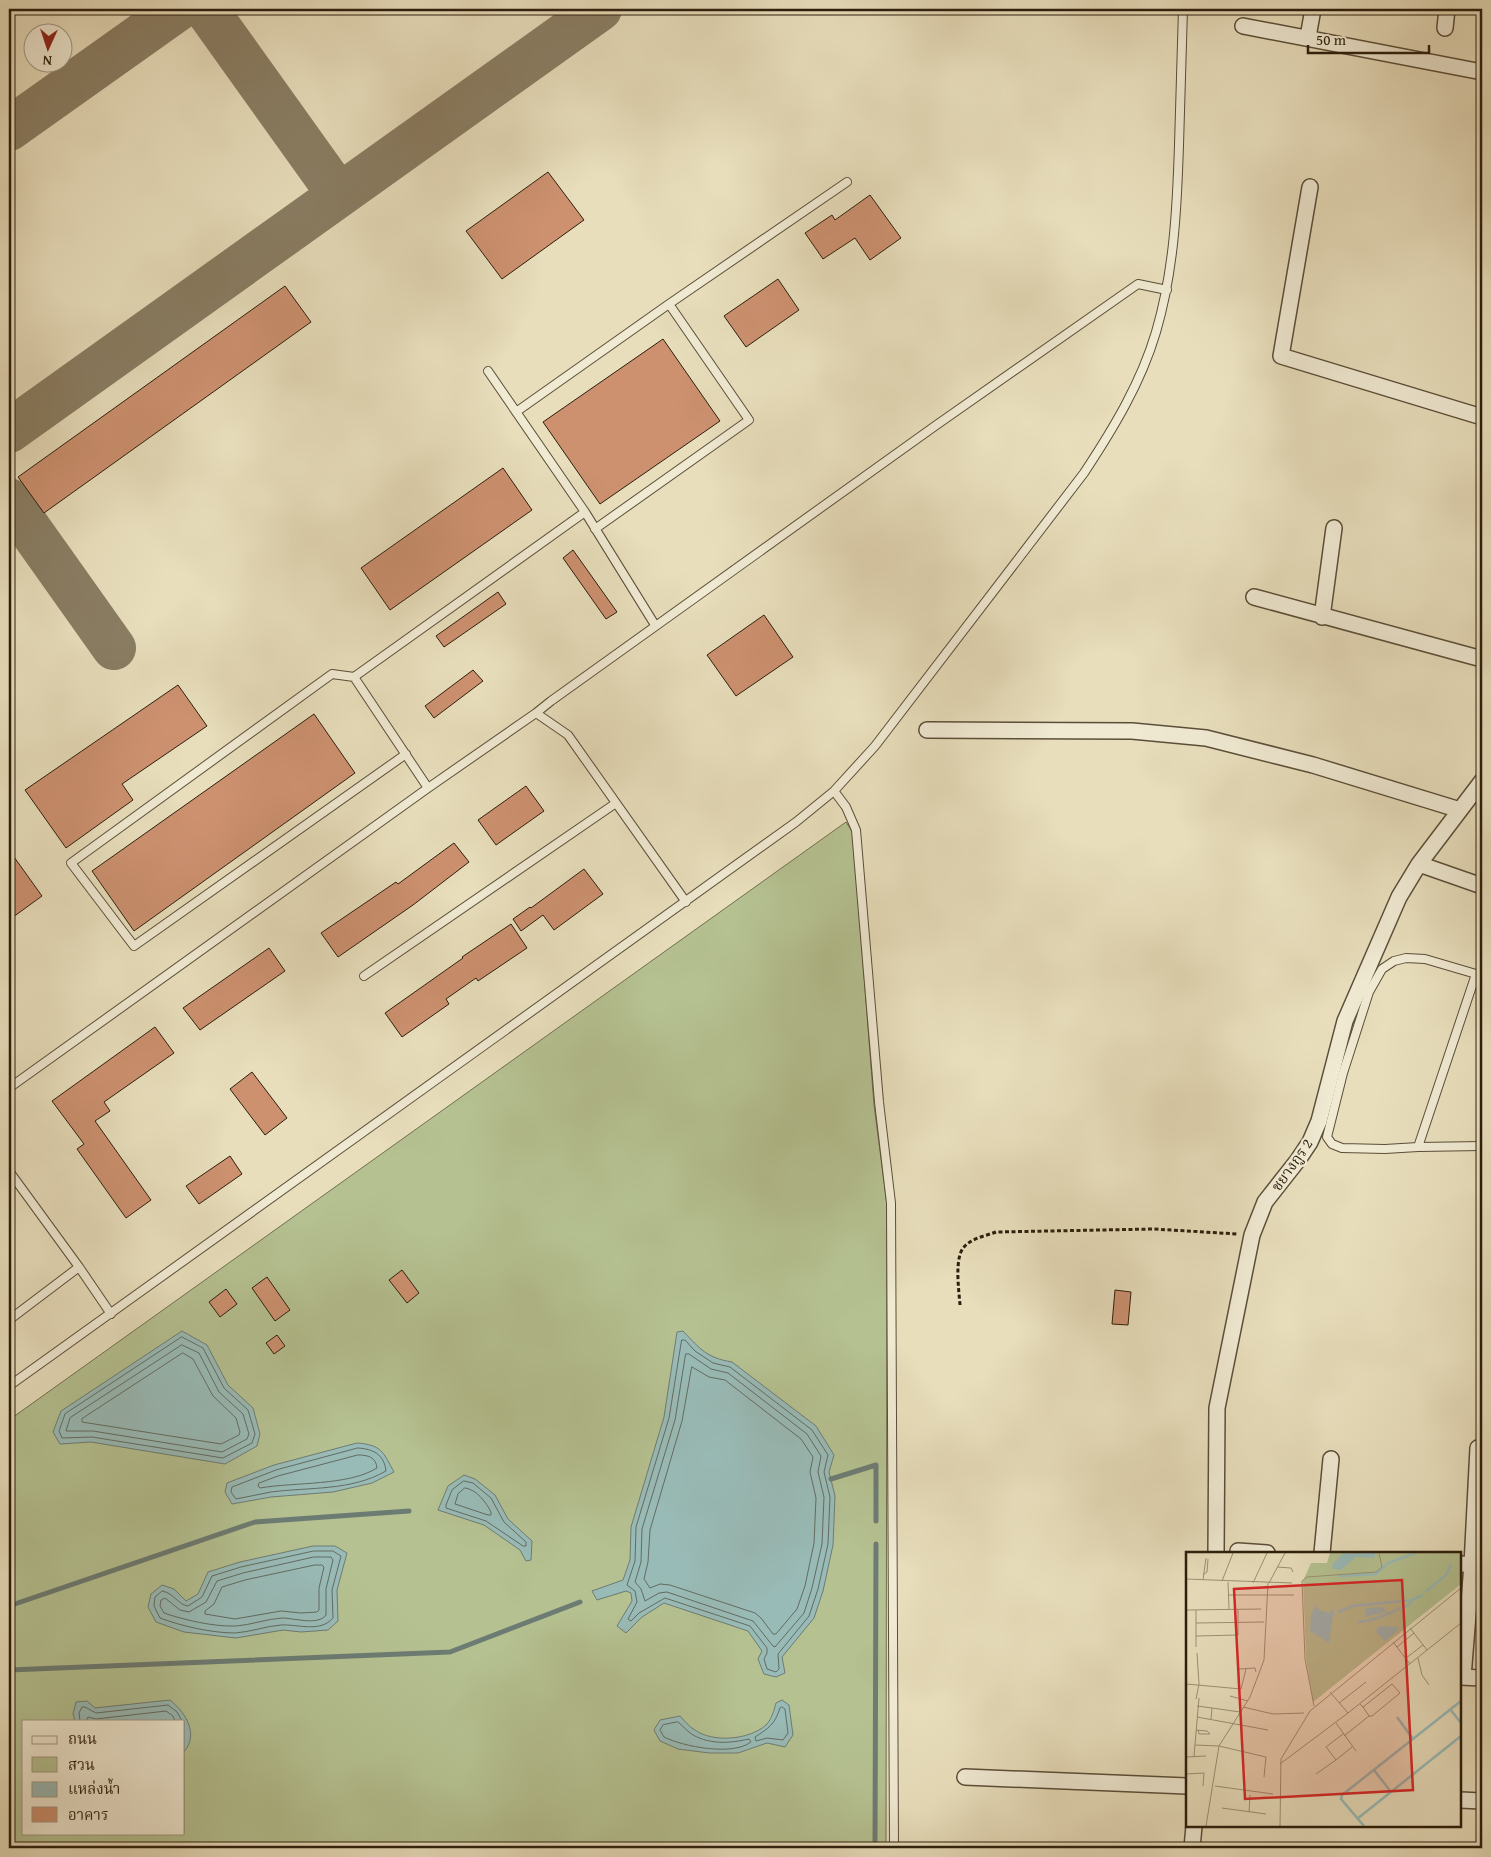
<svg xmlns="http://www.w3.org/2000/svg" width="1491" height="1857" font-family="'Gentium Book Plus','Noto Serif Thai',serif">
	<rect width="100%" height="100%" fill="#e8debc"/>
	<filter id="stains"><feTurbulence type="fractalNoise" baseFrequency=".004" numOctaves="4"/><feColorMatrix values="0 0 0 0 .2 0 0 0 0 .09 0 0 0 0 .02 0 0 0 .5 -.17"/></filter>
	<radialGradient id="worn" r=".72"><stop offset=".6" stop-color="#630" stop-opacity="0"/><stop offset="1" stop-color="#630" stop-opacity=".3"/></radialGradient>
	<!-- green -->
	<path fill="#b5c191" stroke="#70704e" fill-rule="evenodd" d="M846,822L853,833L874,1105L887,1205L886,1848H9V1420ZM24,1721H184V1833H24Z"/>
	<!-- water -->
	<path fill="#99bbb7" stroke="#6d7c73" d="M182,1331L207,1345L228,1385L253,1408L260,1434L257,1446L225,1464L91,1442L60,1444L53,1432L61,1411Z
		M683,1331C700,1349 707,1358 732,1362L816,1426L834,1455L829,1472L835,1496L833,1545L823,1591L814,1618L782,1657L785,1673L776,1677L764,1674L758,1659L762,1651L748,1631L664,1603L642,1617L626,1633L617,1626L632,1601L631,1593L626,1591L597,1600L592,1591L623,1580L630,1560L631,1527L664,1417L677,1332Z
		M357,1443C382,1445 383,1452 394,1472L372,1483L333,1492L271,1497L232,1504L225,1492L227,1483L274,1465Z
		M464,1475L475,1479L495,1495L508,1519L532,1541L531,1560L526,1561L520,1550L484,1525L438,1510L448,1486Z
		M313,1546H335L347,1553L337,1590L338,1621L328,1630L301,1632L283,1630L236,1638L184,1632L156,1622L148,1607L151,1594L162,1585L174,1589L186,1601L198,1594L208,1572L240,1562Z
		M170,1700C186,1713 199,1734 184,1752V1721H75L73,1714L76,1702L87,1701L95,1708Z
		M782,1700L789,1705L793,1735L785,1747L767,1743L738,1753H709L678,1749L660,1741L654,1730L660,1720L680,1716C685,1721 689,1727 695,1730C713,1743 749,1740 766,1725C772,1719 774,1710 776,1703Z"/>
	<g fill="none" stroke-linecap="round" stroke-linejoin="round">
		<!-- shore -->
		<path stroke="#626c62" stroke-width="1" d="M182,1337L203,1348L224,1388L248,1410L255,1434L252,1443L223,1458L92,1437L62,1438L59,1431L65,1414Z
			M682,1340H685L695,1351L713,1363L730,1367L812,1430L828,1455L824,1472L830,1497L828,1544L818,1589L809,1616L778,1654L779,1669L776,1672L767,1669L764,1659L767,1653V1648L750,1626L665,1598L639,1613L631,1621L628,1619L637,1602L635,1591L627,1585L635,1561L636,1527L669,1418Z
			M182,1345L199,1353L219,1392L243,1414L249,1434L247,1439L222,1452L93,1431H66L70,1418Z
			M183,1353L193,1359L213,1396L236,1418L240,1432L239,1435L221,1444L82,1422V1419Z
			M686,1354H689L711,1369L728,1373L807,1434L821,1456L818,1472L824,1497L822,1544L812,1588L804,1613L775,1647L773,1646L753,1621L667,1592L659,1593L645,1601L641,1589L635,1582L641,1562L642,1529L675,1420Z
			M692,1367L709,1377L725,1380L801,1439L813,1457L810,1472L816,1498L814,1543L805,1586L797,1609L776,1634H773L761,1618L755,1613L670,1585L660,1584L650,1588L644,1579L648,1562L650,1530L682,1421Z
			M358,1448C373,1449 384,1454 386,1471C351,1491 310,1487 271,1492C259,1494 248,1497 236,1499L231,1492L232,1487L276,1470Z
			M358,1455C368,1455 376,1457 377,1468C348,1486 294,1482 260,1488L258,1486L259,1483L278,1476Z
			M464,1481L473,1483L491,1498L504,1522L526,1542V1546H523L486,1521L446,1508V1505L452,1490Z
			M465,1488C476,1489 486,1502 491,1512V1515H488L455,1504L458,1494Z
			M314,1551H333L341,1556L332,1590L333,1618C320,1633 298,1624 281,1625C266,1626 251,1632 235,1633C212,1633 181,1626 160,1618L154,1606L155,1597L162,1591C174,1593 178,1605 188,1606L202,1597L212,1576L241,1567Z
			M314,1557H331L333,1560L326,1589V1615C318,1626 294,1618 282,1618C266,1619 251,1625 236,1626C215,1627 184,1620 164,1613L160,1606L161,1600L165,1598L180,1610L189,1612L206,1602L217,1581L243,1573Z
			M315,1565H322L324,1567L319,1588V1610L317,1612L301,1613L281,1611L235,1619L205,1614V1611L214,1604L222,1587L245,1580Z
			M782,1707L785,1709L788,1733L783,1740L767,1738L756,1741L755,1737C769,1728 775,1724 780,1708Z
			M80,1721L79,1713L82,1707H85L96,1713L168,1705L177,1712L182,1721
			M86,1721L88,1717L96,1719L166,1711L173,1716L175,1721
			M678,1722C683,1726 688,1732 693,1735C711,1745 731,1743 749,1739L751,1742C733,1756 684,1747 664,1737L660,1730L663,1725Z"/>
		<!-- stream -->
		<path stroke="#6d7c73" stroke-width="5" d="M831,1479L876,1465V1521
			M9,1606L255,1522L409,1511
			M9,1670L450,1652L580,1602
			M875,1848L876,1544"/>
		<!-- taxiway -->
		<path stroke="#8a7e64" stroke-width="44" d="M206,9L339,195
			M9,129L178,9
			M9,431L600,9
			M9,500L114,648"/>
	</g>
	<!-- building -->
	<path fill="#cd9170" stroke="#2c1e0c" d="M548,172L584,220L502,279L466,231Z
		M870,195L901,238L870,260L855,238L823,259L805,233L832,215L835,220Z
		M778,279L799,310L746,347L724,316Z
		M285,286L311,322L44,513L18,477Z
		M663,339L720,421L600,504L543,422Z
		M503,468L532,510L390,610L361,568Z
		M573,550L617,612L606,619L563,558Z
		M498,592L506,604L444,647L436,636Z
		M764,615L793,657L736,696L707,655Z
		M473,670L483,681L434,718L425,706Z
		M178,685L207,726L122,784L133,800L66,848L25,790Z
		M314,714L355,773L134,931L92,871Z
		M526,786L544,811L496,845L478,820Z
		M454,843L469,862L413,905L338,957L321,933L396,882L398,884Z
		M9,850L42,896L9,920Z
		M584,869L603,894L554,930L543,915L521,931L513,919L530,907L531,908Z
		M511,924L527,948L478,981L476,978L446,999L449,1004L402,1037L385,1013L463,958L462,957Z
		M269,948L285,971L200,1030L183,1008Z
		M155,1027L174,1053L104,1102L110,1111L95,1121L151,1200L126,1218L77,1149L84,1144L52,1101Z
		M252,1072L287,1118L265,1135L230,1089Z
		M230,1156L242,1174L199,1204L186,1186Z
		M402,1270L419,1293L407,1303L389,1280Z
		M267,1277L290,1310L275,1321L252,1288Z
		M226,1289L237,1304L220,1317L209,1302Z
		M1115,1290L1131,1292L1128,1325L1112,1324Z
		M277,1335L285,1346L274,1354L266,1343Z"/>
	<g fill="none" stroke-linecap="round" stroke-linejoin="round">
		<!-- lane casing -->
		<g stroke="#5b4e38" stroke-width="10">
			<path id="lane" d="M669,304L847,182
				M488,371L585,512L655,625
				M516,412L669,304L749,420L595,529
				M354,677L585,512
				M536,713L551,701L935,426L1138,284L1167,290
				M406,754L134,946L71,863L332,674L354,677L428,788
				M834,791L846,807L856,830L879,1102L891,1203L894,1848
				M1476,974L1425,959L1406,958L1394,961L1382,969L1369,992L1343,1073L1327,1137L1332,1144L1342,1148L1385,1149L1418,1147L1482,1146
				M364,976L616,803
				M9,1088L428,788L536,713L568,735L686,902
				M1418,1147L1476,974L1482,976
				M9,1171L79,1267L111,1314
				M9,1320L79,1267
				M9,1386L796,822L834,791L875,746L1084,473C1113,429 1141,383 1156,332C1174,271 1177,208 1179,145C1180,100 1182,54 1183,9"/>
		</g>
		<!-- street casing -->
		<g stroke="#5b4e38" stroke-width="18">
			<path id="street" d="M1243,26L1482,72
				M1445,28L1447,9
				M1308,37L1313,9
				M1310,187L1281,356L1482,417
				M1254,597L1482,659
				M1322,617L1334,528
				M927,730L1132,731L1206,738L1313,765L1460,810
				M1419,864L1482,886
				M1238,1551L1267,1553
				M1216,1553L1217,1408L1252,1235L1265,1202L1298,1160L1310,1142L1319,1121L1345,1021L1399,897L1419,864L1482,781
				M1322,1553L1331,1459
				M1460,1564L1482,1565
				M1460,1677L1482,1678
				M1463,1677L1472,1565L1478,1448H1482
				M965,1777L1187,1786
				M1460,1800L1482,1801
				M1192,1848L1194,1826"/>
		</g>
		<!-- path -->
		<path stroke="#2c1e0c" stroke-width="3" stroke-dasharray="4 2.5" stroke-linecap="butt" d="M960,1305C959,1291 954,1258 964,1247C972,1238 985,1236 996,1232L1154,1229L1237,1234"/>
		<!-- lane -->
		<use href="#lane" stroke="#f0ead3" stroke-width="8"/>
		<!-- street -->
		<use href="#street" stroke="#f0ead3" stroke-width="15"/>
	</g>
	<g text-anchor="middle" stroke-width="5" stroke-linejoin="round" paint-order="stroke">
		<!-- street labels -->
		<g font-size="15" fill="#2c1e0c" stroke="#f0ead3">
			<text transform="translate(1292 1165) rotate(-55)" y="5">ชยางกูร 2</text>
		</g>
	</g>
	<!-- overview -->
	<g transform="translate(1186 1552)">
		<rect width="275" height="275" fill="#e8debc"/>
		<path d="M144,1H275V32L127,150L120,107L117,29L125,11H141Z" fill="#b5c191"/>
		<path d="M157,1H189L188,6L170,5L155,18L147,17L146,13ZM130,53L133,58L143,61L147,57V62H151L147,63L143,91L124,79L125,63ZM197,55L200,60L179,65L180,56ZM193,74L212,75L213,77L199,89L190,80Z" fill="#99bbb7"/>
		<path fill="none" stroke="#99bbb7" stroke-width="2.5" d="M153,24L190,22L202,11L229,1M239,40L260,23L265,12M152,60L167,54L226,48L237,43M172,70L189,67L223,53L226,49M264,157L275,171M211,165L227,187M188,218L205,240M171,267L275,184M178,274L155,247L156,243L275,149"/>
		<path fill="none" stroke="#9d9176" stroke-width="1" d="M91,15L105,16L107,20M17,23L21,20L22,7M0,27L106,31M17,28L20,6M36,29L47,1M42,30L43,57M67,31L81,1M83,31L99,1M42,43H108M0,58L75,57M10,71L78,70M224,76L241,98M10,84L52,83V57M207,90L224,112M10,95V58M211,95L228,81M220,106L237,93M232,106L236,123L243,133M53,117L69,116L70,120M0,132L55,137L60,117M144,140L162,161L275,71M44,144L62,149M10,147L13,132L11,101M153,151L180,130M174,152L177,155L183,164H186L214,141L206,132L177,155M11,154L26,156L25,167M128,154L119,107L116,29L121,25L190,20L196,15L193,1M57,155L87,162L118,161M26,156L54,160M11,165L82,178M150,171L170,199M10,178L21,179L24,182H13L12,178M157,182L140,195L150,208L166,195M158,184L183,164M9,193L33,194L80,205L78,225M8,204L13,146M0,205L20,204M94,212L162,161M0,222L18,221L17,234M130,222L150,208M29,234L87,242M36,256L80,262M63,260L64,243M20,274L33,194L64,145L78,108L82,31M94,274L95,207L124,159L275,36"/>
		<path fill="#d62828" fill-opacity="0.15" stroke="#d62828" stroke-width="2.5" d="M216,28L227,238L59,247L48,37Z"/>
		<rect width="275" height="275" fill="none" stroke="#2c1e0c" stroke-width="2.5"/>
	</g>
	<!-- margin -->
	<rect width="1491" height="1857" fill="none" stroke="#e8debc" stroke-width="30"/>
	<rect x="10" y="10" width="1471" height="1837" fill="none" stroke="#2c1e0c" stroke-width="2.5"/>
	<rect x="15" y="15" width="1461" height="1827" fill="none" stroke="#2c1e0c"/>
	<!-- legend -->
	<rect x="22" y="1720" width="162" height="115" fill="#f0ead3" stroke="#a29883"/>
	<rect x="32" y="1736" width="25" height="8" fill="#f0ead3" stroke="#a29883"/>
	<text x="68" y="1744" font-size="15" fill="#2c1e0c">ถนน</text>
	<rect x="32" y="1757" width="25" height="15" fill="#b5c191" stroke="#a29883"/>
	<text x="68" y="1770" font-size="15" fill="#2c1e0c">สวน</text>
	<rect x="32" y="1782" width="25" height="15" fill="#99bbb7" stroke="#a29883"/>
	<text x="68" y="1794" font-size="15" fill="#2c1e0c">แหล่งน้ำ</text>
	<rect x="32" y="1807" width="25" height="15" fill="#cd9170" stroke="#a29883"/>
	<text x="68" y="1820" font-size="15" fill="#2c1e0c">อาคาร</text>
	<!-- north arrow -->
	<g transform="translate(48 48) rotate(183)"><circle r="24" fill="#f0ead3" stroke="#a29883"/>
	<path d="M0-4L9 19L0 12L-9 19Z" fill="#8f2418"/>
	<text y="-8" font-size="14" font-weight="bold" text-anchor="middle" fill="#2c1e0c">N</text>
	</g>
	<!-- scale -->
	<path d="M1308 45v8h121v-8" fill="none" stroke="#2c1e0c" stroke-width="2.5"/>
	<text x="1316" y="45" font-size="15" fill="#2c1e0c" stroke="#f0ead3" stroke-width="4" paint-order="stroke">50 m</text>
	<rect width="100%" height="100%" filter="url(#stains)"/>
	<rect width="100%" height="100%" fill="url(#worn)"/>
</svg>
